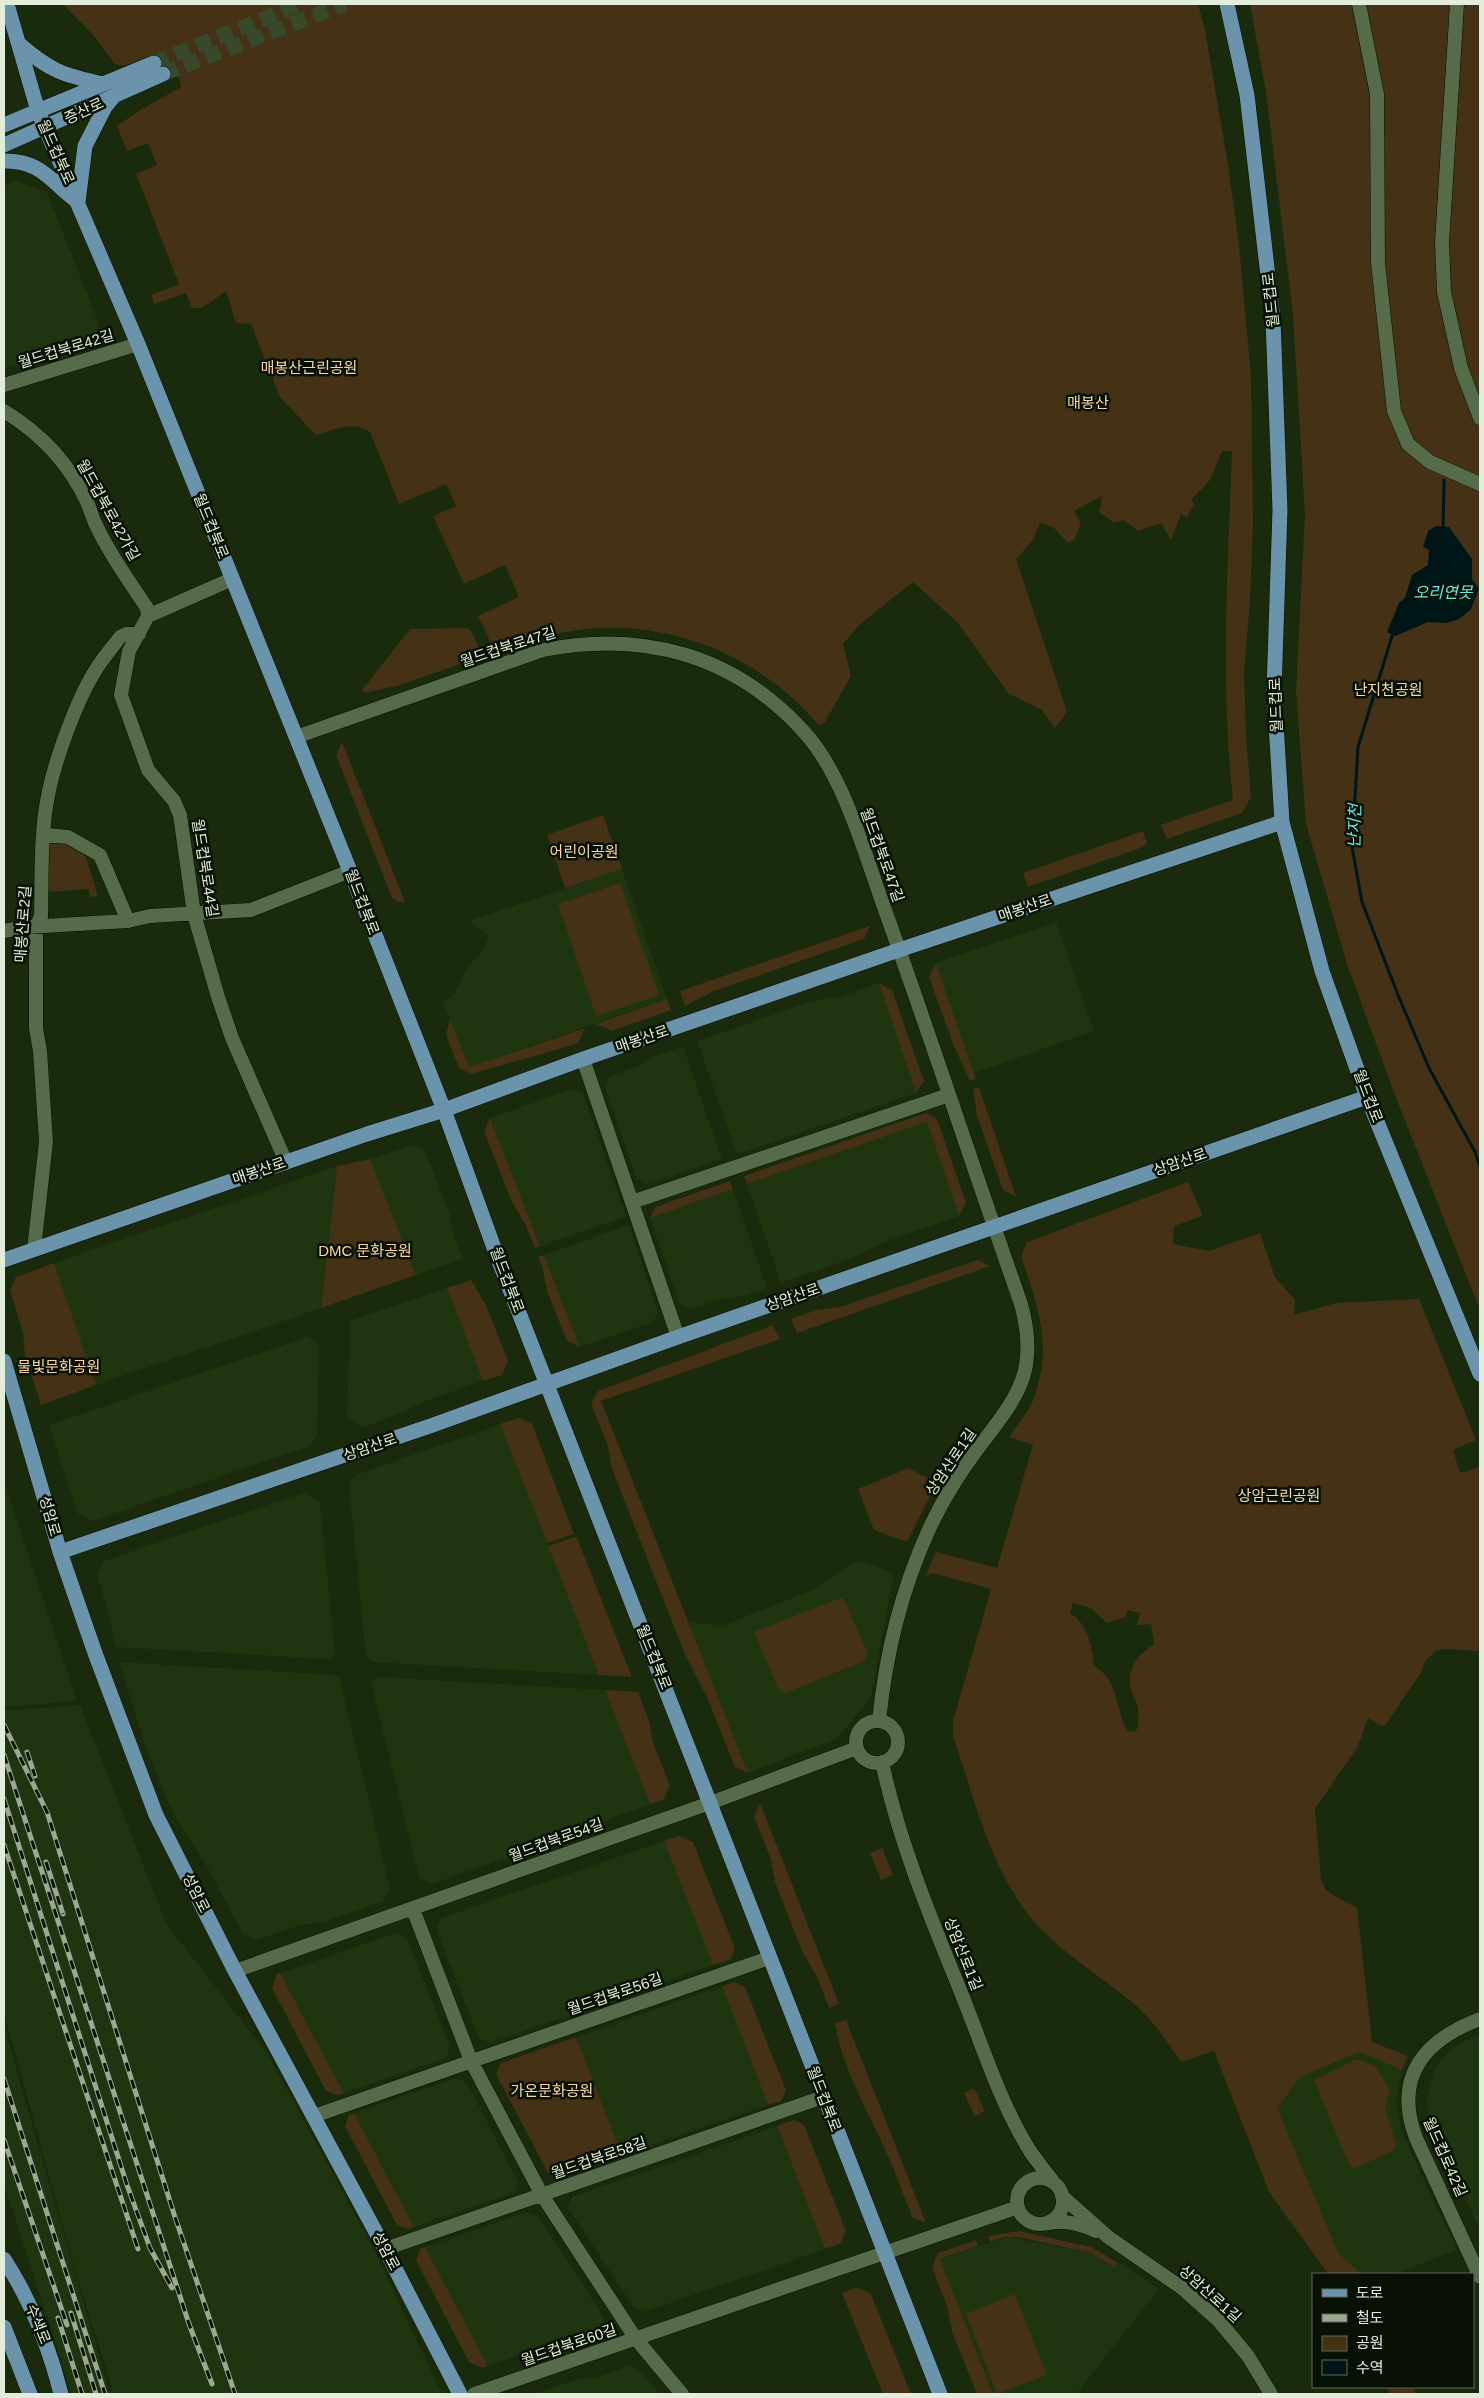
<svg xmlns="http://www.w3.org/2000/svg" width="1484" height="2398" font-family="Helvetica,'Noto Sans KR',sans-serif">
	<rect width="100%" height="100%" fill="#192b0c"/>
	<!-- built -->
	<path fill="#1f350f" d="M17,181L47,193L101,329L94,341L9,368L4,366V186Z
		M622,869L667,999L469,1067L443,1002L454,994L467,968L480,954L489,937L469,921Z
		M1056,922L1094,1031L974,1073L936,963Z
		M879,983L916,1093L737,1154L697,1041L813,1001L836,998Z
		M683,1046L722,1159L648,1185L637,1180L605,1087L610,1076L638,1066L658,1055Z
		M572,1089L583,1094L626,1217L540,1246L490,1118Z
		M927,1122L959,1216L888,1241L847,1260L781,1283L747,1184Z
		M412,1145L425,1151L450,1214L454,1236L463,1259L416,1275L370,1159Z
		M337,1166L321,1308L96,1385L54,1263Z
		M733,1189L767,1288L742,1296L719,1300L690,1309L680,1304L650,1218Z
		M629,1225L658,1312L653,1322L580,1347L544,1255Z
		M447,1288L483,1381L431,1399L389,1418L362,1428L347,1417L350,1321Z
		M307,1337L319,1345L317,1436L310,1446L92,1521L78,1514L49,1425Z
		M500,1424L599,1675L372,1662L366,1657L349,1484L356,1475Z
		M4,1481L77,1701L4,1707Z
		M305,1492L320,1502L335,1654L330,1659L115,1647L110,1618L97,1575L104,1561Z
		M863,1561L894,1574L871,1697L838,1738L748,1773L689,1623L724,1625L817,1588L851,1564Z
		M119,1662L334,1675L340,1680L390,1888L383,1901L323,1922L300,1925L257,1940L243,1934L208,1868L183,1830L169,1804L144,1742Z
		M376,1677L605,1690L650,1804L612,1818L571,1836L432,1884L419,1878L371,1683Z
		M80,1705L166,1923L268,2055L371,2244L442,2394H114L74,2266L4,2013V1711Z
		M664,1841L713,1965L490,2043L479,2038L436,1929L441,1918Z
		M396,1933L407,1938L450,2047L446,2058L344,2093L280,1973Z
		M722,1986L768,2105L622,2155L576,2037Z
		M4,2024L20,2083L110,2394H72L4,2184Z
		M1480,2035V2229L1433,2132L1428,2117L1427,2099L1434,2072L1442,2059L1462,2042Z
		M1359,2052L1402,2070L1396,2101L1401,2131L1457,2250L1395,2274H1362L1339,2254L1277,2108L1301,2077Z
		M456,2078L467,2083L518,2182L514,2193L414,2227L354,2113Z
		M777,2126L825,2249L644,2312L635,2309L568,2208L572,2197Z
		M527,2212L538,2216L604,2318L600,2332L549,2350L526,2353L488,2366L425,2247Z
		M1009,2237L1091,2253L1114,2267L1117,2262L1159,2289L1076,2394H993L940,2259Z
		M630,2366L638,2369L660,2394H534L578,2379L601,2376Z"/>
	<!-- green -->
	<path fill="#443116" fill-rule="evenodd" d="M63,4H1198L1205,30L1228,164L1239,245L1251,376L1253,522L1250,601L1244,672L1246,736L1251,797L1242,813L1167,839L1161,825L1233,800C1220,684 1228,567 1232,451H1222L1210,480L1191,500L1194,504L1187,517L1181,514L1171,540L1161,523L1138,531L1124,520L1114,523L1099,512L1102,496L1074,511L1081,524L1074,540L1068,543L1053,527L1040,523L1033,540L1016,559L1067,712L1055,728L1041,709L1009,694L957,622L913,582L860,624L843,644L851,676L825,722L819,726C761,655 664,616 572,631C545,635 521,643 495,652L478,616L519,597L505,565L464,584L433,516L456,506L446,484L399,504L370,432C354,420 333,430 316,435L280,397L251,324L236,323L226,291L202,308H192L186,293L154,304L151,295L179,284L136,174L157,165L148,143L127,151L117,126L137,112L181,87C179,71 166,57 149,58C136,58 128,69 115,64L93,35Z
		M1250,4H1480V1310L1393,1090L1347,964L1306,824L1296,691L1305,514L1293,314L1266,93Z
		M467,628L471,631L483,656L400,685L364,693L362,690L410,629Z
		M342,742L405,902H398L392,898L336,755Z
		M603,815L622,869L565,888L547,835Z
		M1143,831L1147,843L1143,847L1028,887L1023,873Z
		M67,840L86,850L84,856L86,857L98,896L90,897L89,889L47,892L49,842Z
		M620,883L659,995L596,1016L558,904Z
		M870,926L864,939L714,991L685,1006L680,991Z
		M936,963L976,1079L970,1081L953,1044L929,977Z
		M879,983L892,990L924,1081L916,1093Z
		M667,999L671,1010L612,1031L596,1024Z
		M450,1019L469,1067L585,1028L578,1043C543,1055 508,1062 472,1074L459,1068L446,1035Z
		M979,1087L1016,1197L1003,1190L977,1116L973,1089Z
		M926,1113L937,1119L966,1203L959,1216L927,1122L747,1184L744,1176Z
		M490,1118L540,1246L535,1248L526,1226L511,1200L484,1131Z
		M370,1159L416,1275L321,1308L337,1166Z
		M730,1181L733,1189L650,1218L655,1207Z
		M1188,1182L1203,1216L1174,1226L1173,1244L1209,1251L1260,1233L1275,1277L1295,1300L1294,1315L1336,1303L1419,1299L1476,1440L1453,1450L1460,1473L1480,1467V1651L1445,1649L1436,1651L1426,1660L1420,1674L1386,1724L1382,1726L1368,1718L1358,1746L1315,1809L1321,1879L1326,1890L1331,1894L1357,1908L1372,2042L1408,2056L1402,2070L1359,2052L1301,2077L1277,2108L1339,2254L1362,2274H1328L1269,2192L1214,2051L1181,2062C1167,2040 1152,2020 1133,2003C1102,1977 1066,1956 1038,1926C992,1876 975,1800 953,1736V1721L991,1589L932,1573L925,1577L936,1552L997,1568L1033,1445L1009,1437C1017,1425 1029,1412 1034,1398C1053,1343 1038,1308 1021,1256L1027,1242ZM1073,1603L1091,1608L1107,1623L1126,1617L1127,1610L1140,1613L1137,1625L1151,1624L1154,1645C1140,1651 1127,1669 1130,1686C1131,1694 1137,1701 1138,1708C1139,1715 1138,1722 1138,1728L1135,1731L1129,1732C1117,1716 1119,1692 1106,1676C1103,1672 1098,1669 1094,1665C1092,1646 1088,1624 1070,1613Z
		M544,1255L580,1347L567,1341L547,1291L543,1269L538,1257Z
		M977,1260L990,1266L797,1333L791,1319L817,1310L840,1307Z
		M54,1263L96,1385L41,1405L25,1356L23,1333L10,1290L16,1277Z
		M471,1280L486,1305L508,1361L502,1375L483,1381L447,1288Z
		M773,1325L780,1339L601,1401L748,1773L735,1767L707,1697L686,1657L612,1469L608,1446L591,1404L598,1391Z
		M519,1418L532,1424L574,1534L547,1543L500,1424Z
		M909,1468L937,1483L907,1542L874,1530L858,1489Z
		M575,1537L577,1538L632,1677L599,1675L548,1546Z
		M843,1597L868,1654L864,1661L785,1693L778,1688L754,1632Z
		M605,1690L638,1692L649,1720L653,1743L670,1786L664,1799L650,1804Z
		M760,1803L839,2004L829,2008L817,1977L802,1951L775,1882L771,1859L754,1817Z
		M679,1836L693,1842L735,1949L730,1960L713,1965L664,1841Z
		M882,1848L893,1875L881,1880L870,1853Z
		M280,1973L344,2093L337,2095L326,2091L272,1988L277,1974Z
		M734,1982L745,1987L786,2090L781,2101L768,2105L722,1986Z
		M846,2020L926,2223L912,2217C903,2194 895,2171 885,2149C866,2108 843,2069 835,2024Z
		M576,2037L622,2155L559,2177L548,2173L496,2074L501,2063Z
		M1357,2059L1375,2066L1390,2090L1385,2108L1396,2144L1393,2151L1355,2168L1350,2167L1314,2080Z
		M974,2088L985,2111L975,2116L964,2093Z
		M354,2113L414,2227L408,2229L397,2225L345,2126L349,2115Z
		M793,2120L804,2125L846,2231L840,2244L825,2249L777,2126Z
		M1019,2231L1091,2247L1117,2262L1114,2267L1091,2253L1018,2237H1004L990,2242L988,2236Z
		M976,2240L978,2246L940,2259L993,2394H977L952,2332L948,2309L932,2267L938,2253Z
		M425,2247L488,2366L483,2368L469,2362L416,2260L420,2249Z
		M857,2287L871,2294L911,2394H883L842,2293Z
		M1015,2294L1047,2375L997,2394L966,2314Z
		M1387,2387H1413L1416,2394H1390Z"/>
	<!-- water -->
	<path fill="#001616" d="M1436,526L1449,527L1472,559V579L1479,589L1471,609L1459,619L1447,623L1428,622L1395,636L1387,632L1399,603L1405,598L1412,575L1428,565L1429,550L1423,547L1428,531Z"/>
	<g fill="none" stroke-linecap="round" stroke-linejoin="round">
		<!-- stream -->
		<path stroke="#001616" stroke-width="3" d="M1443,530L1444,480
			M1393,633L1358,747L1352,847L1362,902L1398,995L1429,1068L1475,1152L1480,1166"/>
		<!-- major-tunnel -->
		<path stroke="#37482b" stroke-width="15" stroke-dasharray="15 8" stroke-linecap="butt" d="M154,63L301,4
			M163,74L345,4"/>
		<!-- minor casing -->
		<g stroke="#041300" stroke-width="15">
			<path id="minor" d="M1359,4L1377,94L1378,263L1394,411L1408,444L1430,462L1480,484
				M1457,4L1442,242L1444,292L1461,368L1480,418
				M4,385L138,344
				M4,411C40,433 69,463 87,502C90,509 92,516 95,523C109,553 129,581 147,608L148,616
				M232,579L148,616L129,651L121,695L148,770L174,801L180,815L194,914L218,997L232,1038L286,1162
				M296,737L543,650C644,630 735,655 805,733C844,776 865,855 885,910C932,1041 975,1173 1021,1304C1041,1377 1013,1401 973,1455C957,1477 942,1502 930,1527C901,1591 886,1652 879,1721
				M44,835L68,837L100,855L128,921
				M4,931L26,927L128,921L150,916L251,910L350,871
				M583,1059L678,1337
				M632,1202L949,1095
				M34,1249L46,1142L40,1051L36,1028V928L41,916C42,875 40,831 49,791C56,757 77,700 95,671C102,659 112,648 120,637L126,634H139
				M856 1742a21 21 0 1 1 42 0a21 21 0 1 1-42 0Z
				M882,1762C899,1842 931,1919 962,1995C983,2047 1000,2103 1030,2151C1038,2163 1047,2173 1055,2184
				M413,1909L471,2061L542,2195L636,2339L682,2394
				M235,1971L710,1803L857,1748
				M1480,2019C1424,2040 1393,2077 1416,2138L1480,2277
				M314,2116L769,1958
				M1017 2201a23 23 0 1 1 46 0a23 23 0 1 1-46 0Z
				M1062,2196L1108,2237L1182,2288L1218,2320L1248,2356L1271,2394
				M1049,2223C1066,2220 1080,2224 1096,2231
				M385,2249L823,2097
				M474,2394L1018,2207"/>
		</g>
		<!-- major casing -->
		<g stroke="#041300" stroke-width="16">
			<path id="major" d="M7,4L38,111L138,344L350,871L444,1110L497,1256L596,1511L940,2394
				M1227,4L1247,95L1273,319L1280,510L1274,690L1282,822L1322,971L1367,1097L1480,1374
				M19,44C50,71 63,75 103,84
				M4,125L154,63
				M4,145L163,74
				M4,161C41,160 51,182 78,202L85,146L105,107L113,97
				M4,1260L367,1134L444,1110L583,1059L899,950L1282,822
				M4,1361L60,1552L95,1653L156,1815L235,1971L385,2249L460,2394
				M60,1552L433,1425L678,1337L1367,1097
				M4,2259C31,2301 49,2346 61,2394
				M4,2327L30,2394"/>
		</g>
		<!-- minor -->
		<use href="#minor" stroke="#566b49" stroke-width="14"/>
		<!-- major -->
		<use href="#major" stroke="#6c93ac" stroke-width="15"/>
		<!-- rail casing -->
		<g stroke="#9ba992" stroke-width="5">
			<path id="rail" d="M4,1725L47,1812L174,2214L235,2394
				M27,1752L35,1776
				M4,1755L189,2324L212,2384
				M4,1799L127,2185L150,2248L172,2288
				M4,1845L138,2249
				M46,1862L63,1914
				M4,2079L105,2394
				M4,2140L67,2325
				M71,2313L96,2394
				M58,2318L82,2394"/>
		</g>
		<!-- rail -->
		<use href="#rail" stroke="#091105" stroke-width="3" stroke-dasharray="9" stroke-linecap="butt"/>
	</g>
	<g text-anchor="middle" stroke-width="5" stroke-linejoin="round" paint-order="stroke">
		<!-- street labels -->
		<g font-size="15" fill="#e2eedb" stroke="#091105">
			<text transform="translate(84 111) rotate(-25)" y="5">증산로</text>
			<text transform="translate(56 152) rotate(66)" y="5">월드컵북로</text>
			<text transform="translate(1271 300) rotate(-96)" y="5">월드컵로</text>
			<text transform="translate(66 349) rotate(-17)" y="5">월드컵북로42길</text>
			<text transform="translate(108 510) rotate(61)" y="5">월드컵북로42가길</text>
			<text transform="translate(211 526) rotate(68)" y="5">월드컵북로</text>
			<text transform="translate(508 647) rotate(-18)" y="5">월드컵북로47길</text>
			<text transform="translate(1276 705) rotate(-92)" y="5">월드컵로</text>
			<text transform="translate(882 855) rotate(70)" y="5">월드컵북로47길</text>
			<text transform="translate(205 868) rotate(81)" y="5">월드컵북로44길</text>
			<text transform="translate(362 902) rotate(69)" y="5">월드컵북로</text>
			<text transform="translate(1025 908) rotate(-19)" y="5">매봉산로</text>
			<text transform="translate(23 924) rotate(-86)" y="5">매봉산로2길</text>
			<text transform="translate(642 1039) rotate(-19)" y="5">매봉산로</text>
			<text transform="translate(1368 1096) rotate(69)" y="5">월드컵로</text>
			<text transform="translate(1180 1162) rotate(-19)" y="5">상암산로</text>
			<text transform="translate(259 1171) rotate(-19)" y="5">매봉산로</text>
			<text transform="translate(507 1280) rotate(69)" y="5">월드컵북로</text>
			<text transform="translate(793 1297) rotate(-19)" y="5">상암산로</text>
			<text transform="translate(370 1447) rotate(-19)" y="5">상암산로</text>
			<text transform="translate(951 1462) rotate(-56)" y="5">상암산로1길</text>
			<text transform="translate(50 1516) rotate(74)" y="5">성암로</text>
			<text transform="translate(654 1657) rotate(68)" y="5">월드컵북로</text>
			<text transform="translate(556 1840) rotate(-20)" y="5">월드컵북로54길</text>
			<text transform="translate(196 1893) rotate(63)" y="5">성암로</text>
			<text transform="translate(963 1954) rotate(68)" y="5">상암산로1길</text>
			<text transform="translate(615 1994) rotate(-19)" y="5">월드컵북로56길</text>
			<text transform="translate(824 2099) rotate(69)" y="5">월드컵북로</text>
			<text transform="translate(1445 2157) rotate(66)" y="5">월드컵로42길</text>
			<text transform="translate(599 2158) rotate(-19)" y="5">월드컵북로58길</text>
			<text transform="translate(386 2251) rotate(62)" y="5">성암로</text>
			<text transform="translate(1210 2294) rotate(42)" y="5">상암산로1길</text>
			<text transform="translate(38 2324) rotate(68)" y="5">수색로</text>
			<text transform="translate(569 2345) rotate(-19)" y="5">월드컵북로60길</text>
		</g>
		<!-- park labels -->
		<g font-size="15" fill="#fad6a7" stroke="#091105">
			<text x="309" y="373">매봉산근린공원</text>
			<text x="1088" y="408">매봉산</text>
			<text x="1388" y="695">난지천공원</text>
			<text x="584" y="857">어린이공원</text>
			<text x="365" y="1256">DMC 문화공원</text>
			<text x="59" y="1372">물빛문화공원</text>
			<text x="1279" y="1501">상암근린공원</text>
			<text x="552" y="2096">가온문화공원</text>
		</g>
		<!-- water labels -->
		<g font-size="16" font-style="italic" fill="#6be7e5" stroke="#091105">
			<text x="1443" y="598">오리연못</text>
			<text transform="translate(1354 826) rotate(-89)" y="6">난지천</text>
		</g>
	</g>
	<!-- border -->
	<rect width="1484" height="2398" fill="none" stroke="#e2eedb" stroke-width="10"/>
	<!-- legend -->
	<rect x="1312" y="2273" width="162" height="115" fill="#091105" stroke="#60695b"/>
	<rect x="1322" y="2289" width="25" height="8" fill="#6c93ac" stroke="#60695b"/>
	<text x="1356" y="2298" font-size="15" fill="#e2eedb">도로</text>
	<rect x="1322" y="2314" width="25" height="8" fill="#9ba992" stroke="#60695b"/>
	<text x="1356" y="2323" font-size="15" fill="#e2eedb">철도</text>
	<rect x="1322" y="2336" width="25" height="15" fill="#443116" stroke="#60695b"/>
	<text x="1356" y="2348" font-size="15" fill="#e2eedb">공원</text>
	<rect x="1322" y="2360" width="25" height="15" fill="#001616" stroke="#60695b"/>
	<text x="1356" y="2373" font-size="15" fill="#e2eedb">수역</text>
</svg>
